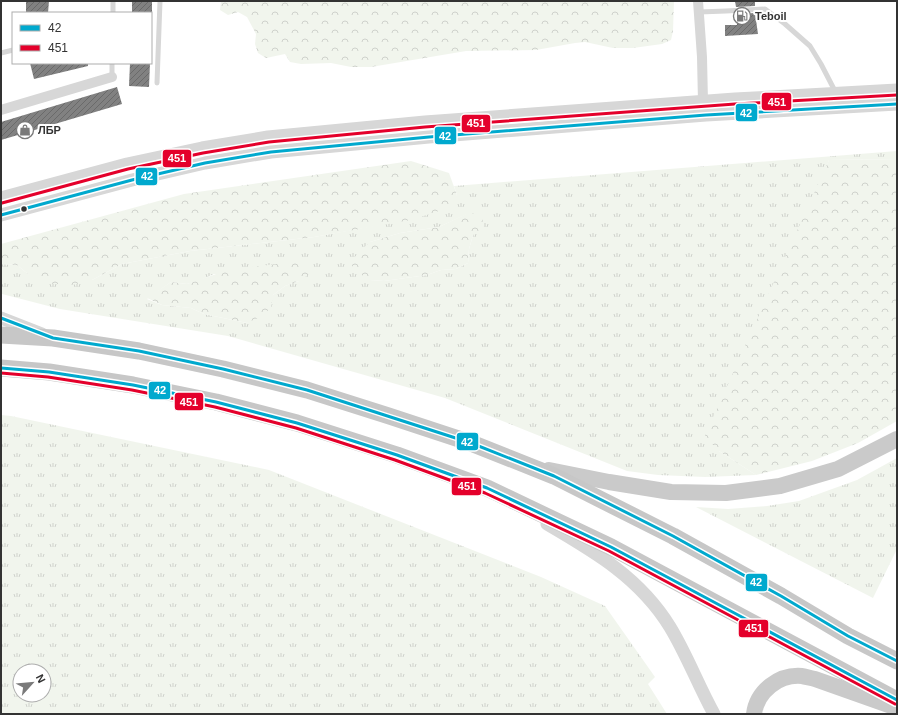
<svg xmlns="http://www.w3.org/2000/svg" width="898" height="715" font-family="Arial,sans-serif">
	<defs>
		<pattern id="grass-tufts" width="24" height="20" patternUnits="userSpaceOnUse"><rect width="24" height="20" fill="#f1f5ed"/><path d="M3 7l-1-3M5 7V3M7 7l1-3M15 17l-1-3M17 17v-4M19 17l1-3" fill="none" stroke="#cfd2cc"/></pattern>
		<pattern id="forest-crowns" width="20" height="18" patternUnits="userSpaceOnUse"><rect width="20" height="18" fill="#f1f5ed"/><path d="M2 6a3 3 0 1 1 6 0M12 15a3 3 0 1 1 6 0" fill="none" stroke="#cfd2cc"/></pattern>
		<pattern id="building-hatch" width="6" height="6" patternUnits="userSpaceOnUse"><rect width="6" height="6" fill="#818181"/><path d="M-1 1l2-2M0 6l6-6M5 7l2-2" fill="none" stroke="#6a6a6a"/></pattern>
	</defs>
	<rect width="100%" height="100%" fill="#fff"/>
	<!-- grass -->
	<path fill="url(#grass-tufts)" fill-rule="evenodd" d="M897,151V159L829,160L719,451L756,475L705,477L658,475L627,471L445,398L228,336L60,309L2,294L1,291V264L17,265L28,274L92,280L122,264L190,251L314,237L411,219L457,195L454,186ZM467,214L473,235L469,249L468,263L456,269L441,270L427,275L384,281L370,280V242L400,233L439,227ZM214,274L299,281L285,286L273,295L247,323L204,314L191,308L162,305L147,299L171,282L187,284L201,280Z
		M1,415L11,416L269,470L541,577L605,606L655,677L648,684L667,714H1ZM20,671H44V695H20Z
		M897,458V549L873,598L696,507L728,509L767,506L799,501L857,480Z"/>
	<!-- forest -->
	<path fill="url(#forest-crowns)" d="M221,1H674L673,31L671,40L662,44L633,48H613L585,42L575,43L536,50L466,51L371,67H351L331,63L301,64L290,62L285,54L266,58L258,53L255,44L256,34L247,17L238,12L228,15L220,10Z
		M897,159V421L858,443L812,461L756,475L719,451L705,437V435L829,160Z
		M411,161L449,173L457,195L445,209L411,220L314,237L190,251L122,264L92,280L72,285L43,283L28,274L17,265L1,264V244L184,194Z
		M481,213L484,227L473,235L469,249L468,263L456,269L441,270L427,275L384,281L370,280L357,272L350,263L359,252L370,242L400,233L439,227L466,214Z
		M309,260L311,273L299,281L285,286L273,295L271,308L260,317L247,323L204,314L191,308L162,305L147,298L171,282L187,284L228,270Z"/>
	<!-- building -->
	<path fill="url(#building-hatch)" d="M26,1H49L48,13H26Z
		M132,1H152V13H132Z
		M735,1H755V6L736,7Z
		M755,13L758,34L725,36V25H737L736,14Z
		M30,63H88V66L34,79Z
		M130,63H150L149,87L129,86Z
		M117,87L122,104L1,140V122Z"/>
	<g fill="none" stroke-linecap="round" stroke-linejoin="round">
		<!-- service -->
		<path stroke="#d7d7d7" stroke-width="5" d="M699,12L726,11L765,9L785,24L810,46L821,64L836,93
			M113,13V1
			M1,53L13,50
			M112,77V63
			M157,83L160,1"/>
		<!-- minor -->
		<path stroke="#d7d7d7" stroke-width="10" d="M698,1L702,57L703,102
			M1,110L112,77"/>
		<!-- tertiary -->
		<path stroke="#d7d7d7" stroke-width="13" d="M1,198L127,164L202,148L268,137L425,122L735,99L897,90
			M1,215L132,180L205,163L271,152L429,137L706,115L897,104
			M1,318L42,334
			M547,524C595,552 640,578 670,627C687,655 698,685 714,714"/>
		<!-- primary -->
		<path stroke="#cacaca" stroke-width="16" d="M549,470L609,482L671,492L726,493L780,486L838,469L897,439
			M754,714C757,691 779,674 802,676C806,677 811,678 815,679L897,708"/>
		<!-- trunk -->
		<path stroke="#c7c7c7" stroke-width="17" d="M1,335L53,338L139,351L223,369L307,390L389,416L471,443L554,476L673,536L781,596L848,636L897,661
			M1,368L49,372L133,385L216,402L297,423L397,455L487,488L611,547L897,700"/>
		<!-- bus-1 casing -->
		<g stroke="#fff" stroke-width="6">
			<path id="bus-1" d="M1,215L132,180L205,163L271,152L429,137L706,115L897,104
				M1,318L53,338L139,351L223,369L307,390L471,443L554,476L673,536L781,596L848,636L897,661
				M1,368L49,372L133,385L216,402L297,423L397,455L487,488L611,547L897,700"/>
		</g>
		<!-- bus-2 casing -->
		<g stroke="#fff" stroke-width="6">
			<path id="bus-2" d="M2,203L128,169L203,153L269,142L425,127L735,104L897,95
				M1,373L48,377L132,390L215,407L296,428L395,460L485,493L609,551L895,704"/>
		</g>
		<!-- bus-1 -->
		<use href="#bus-1" stroke="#00a9ce" stroke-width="3"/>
		<!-- bus-2 -->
		<use href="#bus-2" stroke="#e4002b" stroke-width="3"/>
	</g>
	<!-- icons -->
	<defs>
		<g id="fuel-ring" transform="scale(0.9)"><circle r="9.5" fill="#fff" stroke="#7a7a7a" stroke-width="1.5"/><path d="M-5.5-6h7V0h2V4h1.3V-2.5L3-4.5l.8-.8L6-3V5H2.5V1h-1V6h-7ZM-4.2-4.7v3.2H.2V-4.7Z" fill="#7a7a7a"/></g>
		<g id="shop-ring" transform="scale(0.9)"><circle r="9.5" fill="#fff" stroke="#7a7a7a" stroke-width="1.5"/><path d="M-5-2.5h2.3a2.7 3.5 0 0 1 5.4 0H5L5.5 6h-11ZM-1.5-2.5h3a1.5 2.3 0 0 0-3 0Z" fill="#7a7a7a"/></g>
	</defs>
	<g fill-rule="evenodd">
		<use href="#fuel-ring" x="742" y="16"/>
		<use href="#shop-ring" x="25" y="130"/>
	</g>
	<!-- markers -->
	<circle fill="#333" stroke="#fff" stroke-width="1.5" cx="24" cy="209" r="3.5"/>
	<g text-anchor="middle" stroke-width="4" stroke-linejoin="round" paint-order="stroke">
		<!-- poi labels -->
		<g font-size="11" font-weight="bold" fill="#333" stroke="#fff" text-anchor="start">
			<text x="755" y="20">Teboil</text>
			<text x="38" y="134">ЛБР</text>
		</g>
	</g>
	<g stroke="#fff" stroke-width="1.5">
		<rect x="761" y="92" width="31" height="19" rx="4" fill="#e4002b"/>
		<rect x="735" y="103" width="23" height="19" rx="4" fill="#00a9ce"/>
		<rect x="461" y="114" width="30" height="19" rx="4" fill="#e4002b"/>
		<rect x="434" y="126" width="23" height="19" rx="4" fill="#00a9ce"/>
		<rect x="162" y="149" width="30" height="19" rx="4" fill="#e4002b"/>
		<rect x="135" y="167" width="23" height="19" rx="4" fill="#00a9ce"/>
		<rect x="148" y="381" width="23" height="19" rx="4" fill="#00a9ce"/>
		<rect x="174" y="392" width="30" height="19" rx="4" fill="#e4002b"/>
		<rect x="456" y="432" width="23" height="19" rx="4" fill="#00a9ce"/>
		<rect x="451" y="477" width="31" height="19" rx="4" fill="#e4002b"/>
		<rect x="745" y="573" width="23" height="19" rx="4" fill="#00a9ce"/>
		<rect x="738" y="619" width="31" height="19" rx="4" fill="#e4002b"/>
	</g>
	<g font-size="11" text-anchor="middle" font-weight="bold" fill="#fff">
		<text x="777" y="106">451</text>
		<text x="746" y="117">42</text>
		<text x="476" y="127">451</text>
		<text x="445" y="140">42</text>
		<text x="177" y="162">451</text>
		<text x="147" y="180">42</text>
		<text x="160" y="394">42</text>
		<text x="189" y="406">451</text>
		<text x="467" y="446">42</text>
		<text x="467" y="490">451</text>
		<text x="756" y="586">42</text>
		<text x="754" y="632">451</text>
	</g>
	<!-- border -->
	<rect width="898" height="715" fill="none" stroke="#333333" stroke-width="4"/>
	<!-- legend -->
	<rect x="12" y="12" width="140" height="52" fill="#ffffff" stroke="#adadad"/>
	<rect x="20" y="25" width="20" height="6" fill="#00a9ce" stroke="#adadad"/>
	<text x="48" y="32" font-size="12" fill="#333333">42</text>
	<rect x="20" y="45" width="20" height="6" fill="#e4002b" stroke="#adadad"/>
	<text x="48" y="52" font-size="12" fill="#333333">451</text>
	<!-- north arrow -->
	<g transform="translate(32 683) rotate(63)"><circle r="19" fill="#ffffff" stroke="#adadad"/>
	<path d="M0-3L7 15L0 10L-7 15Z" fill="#7a7a7a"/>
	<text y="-6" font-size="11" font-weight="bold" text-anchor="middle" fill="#333333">N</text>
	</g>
</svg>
